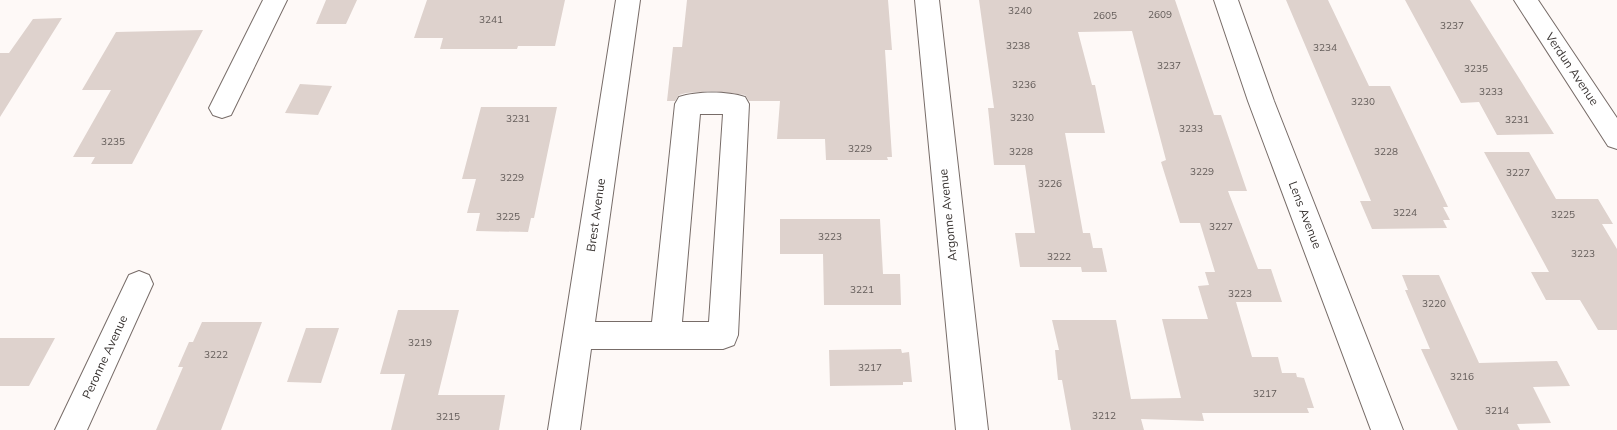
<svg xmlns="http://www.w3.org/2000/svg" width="1617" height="430" font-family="Mulish,sans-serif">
	<rect width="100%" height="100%" fill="#fef9f7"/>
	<!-- building -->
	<path fill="#ded2cd" d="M326,0H357L346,24H316Z
		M427,0H565L555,46H518L517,49H440L443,38H414Z
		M687,0H888L892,50H885L892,157H887L888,160H826L825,139H777L780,101H749L745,95L712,91L686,93L679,95L675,101H667L673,47H682Z
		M979,0H1175L1214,115H1221L1247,191H1228L1258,269H1271L1282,302H1236L1252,357H1278L1282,373H1296L1297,377L1304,378L1314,408H1307L1309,413H1202L1204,421L1141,419L1144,430H1071L1062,380H1058L1055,350H1059L1052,320H1116L1131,399L1181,398L1162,319H1208L1198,286L1209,285L1205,272H1215L1200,223H1180L1161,162L1166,160L1132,31L1078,32L1092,85H1095L1105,133H1065L1083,233H1090L1093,248H1102L1107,272H1082L1081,267H1020L1015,233H1035L1025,165H994L988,108H994Z
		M1286,0H1328L1369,86H1390L1448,207H1443L1450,220H1443L1447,228L1372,229L1360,201H1371Z
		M1405,0H1470L1554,134L1497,135L1479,102L1461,103Z
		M62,18L0,117V53H9L33,19Z
		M203,30L132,164H91L95,157H73L111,90H82L116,32Z
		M300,84L332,86L318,115L285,113Z
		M481,107H557L534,218H531L528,232L476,231L480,213H467L476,179H462Z
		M1484,152H1529L1556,199H1598L1613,224H1602L1617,249V330H1598L1580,300H1546L1531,272H1549Z
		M780,219H880L883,274H900L901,305H824L823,254H780Z
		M1402,275H1439L1479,363L1557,361L1570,386L1533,387L1551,423L1517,424L1520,430H1458L1421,349H1430L1405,290H1408Z
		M398,310H459L438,395H505L499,430H391L405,374H380Z
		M202,322H262L221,430H156L183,367H178L189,342H193Z
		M306,328H339L321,383L287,382Z
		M0,338H55L29,386H0Z
		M901,349L902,353L909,352L912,382H903V385L830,386L829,350Z"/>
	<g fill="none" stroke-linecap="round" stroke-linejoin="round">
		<!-- minor casing -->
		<g stroke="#776c68" stroke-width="2">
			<path id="minor" d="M263,0H287L231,115L222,118L213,115L209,108Z
				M616,0H640L595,322H652L675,104L679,97C697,91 727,91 745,97L749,104L738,335L734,345L723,349H591L580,430H548ZM700,114H723L709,322H682Z
				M915,0H939L988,430H956Z
				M1214,0H1238L1274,101L1403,430H1371L1248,101Z
				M1514,0H1538L1617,118V149L1608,146Z
				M139,271L149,275L153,284L87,430H55L129,275Z"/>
		</g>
		<!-- minor -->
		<use href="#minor" fill="#fff" fill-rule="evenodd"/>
	</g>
	<g text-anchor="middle" stroke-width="4" stroke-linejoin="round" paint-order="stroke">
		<!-- number labels -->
		<g font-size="10" fill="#625b58">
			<text x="1020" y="14">3240</text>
			<text x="1160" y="18">2609</text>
			<text x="1105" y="19">2605</text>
			<text x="491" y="23">3241</text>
			<text x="1452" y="29">3237</text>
			<text x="1018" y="49">3238</text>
			<text x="1325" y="51">3234</text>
			<text x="1169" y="69">3237</text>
			<text x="1476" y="72">3235</text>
			<text x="1024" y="88">3236</text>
			<text x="1491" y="95">3233</text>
			<text x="1363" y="105">3230</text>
			<text x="1022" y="121">3230</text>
			<text x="518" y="122">3231</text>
			<text x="1517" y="123">3231</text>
			<text x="1191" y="132">3233</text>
			<text x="113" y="145">3235</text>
			<text x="860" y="152">3229</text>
			<text x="1021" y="155">3228</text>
			<text x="1386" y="155">3228</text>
			<text x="1202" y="175">3229</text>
			<text x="1518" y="176">3227</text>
			<text x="512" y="181">3229</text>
			<text x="1050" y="187">3226</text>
			<text x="1405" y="216">3224</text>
			<text x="1563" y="218">3225</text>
			<text x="508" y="220">3225</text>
			<text x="1221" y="230">3227</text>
			<text x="830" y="240">3223</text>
			<text x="1583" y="257">3223</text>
			<text x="1059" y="260">3222</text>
			<text x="862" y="293">3221</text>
			<text x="1240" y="297">3223</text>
			<text x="1434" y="307">3220</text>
			<text x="420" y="346">3219</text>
			<text x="216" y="358">3222</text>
			<text x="870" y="371">3217</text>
			<text x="1462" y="380">3216</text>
			<text x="1265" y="397">3217</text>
			<text x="1497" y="414">3214</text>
			<text x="1104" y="419">3212</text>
			<text x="448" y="420">3215</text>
		</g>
		<!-- street labels -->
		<g font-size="12" fill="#383331" stroke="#fff">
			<text transform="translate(1572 69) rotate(56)" y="4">Verdun Avenue</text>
			<text transform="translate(596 215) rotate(-82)" y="4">Brest Avenue</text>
			<text transform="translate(948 215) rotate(-96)" y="4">Argonne Avenue</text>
			<text transform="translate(1305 215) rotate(69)" y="4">Lens Avenue</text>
			<text transform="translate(105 357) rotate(-65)" y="4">Peronne Avenue</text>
		</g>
	</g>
</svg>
